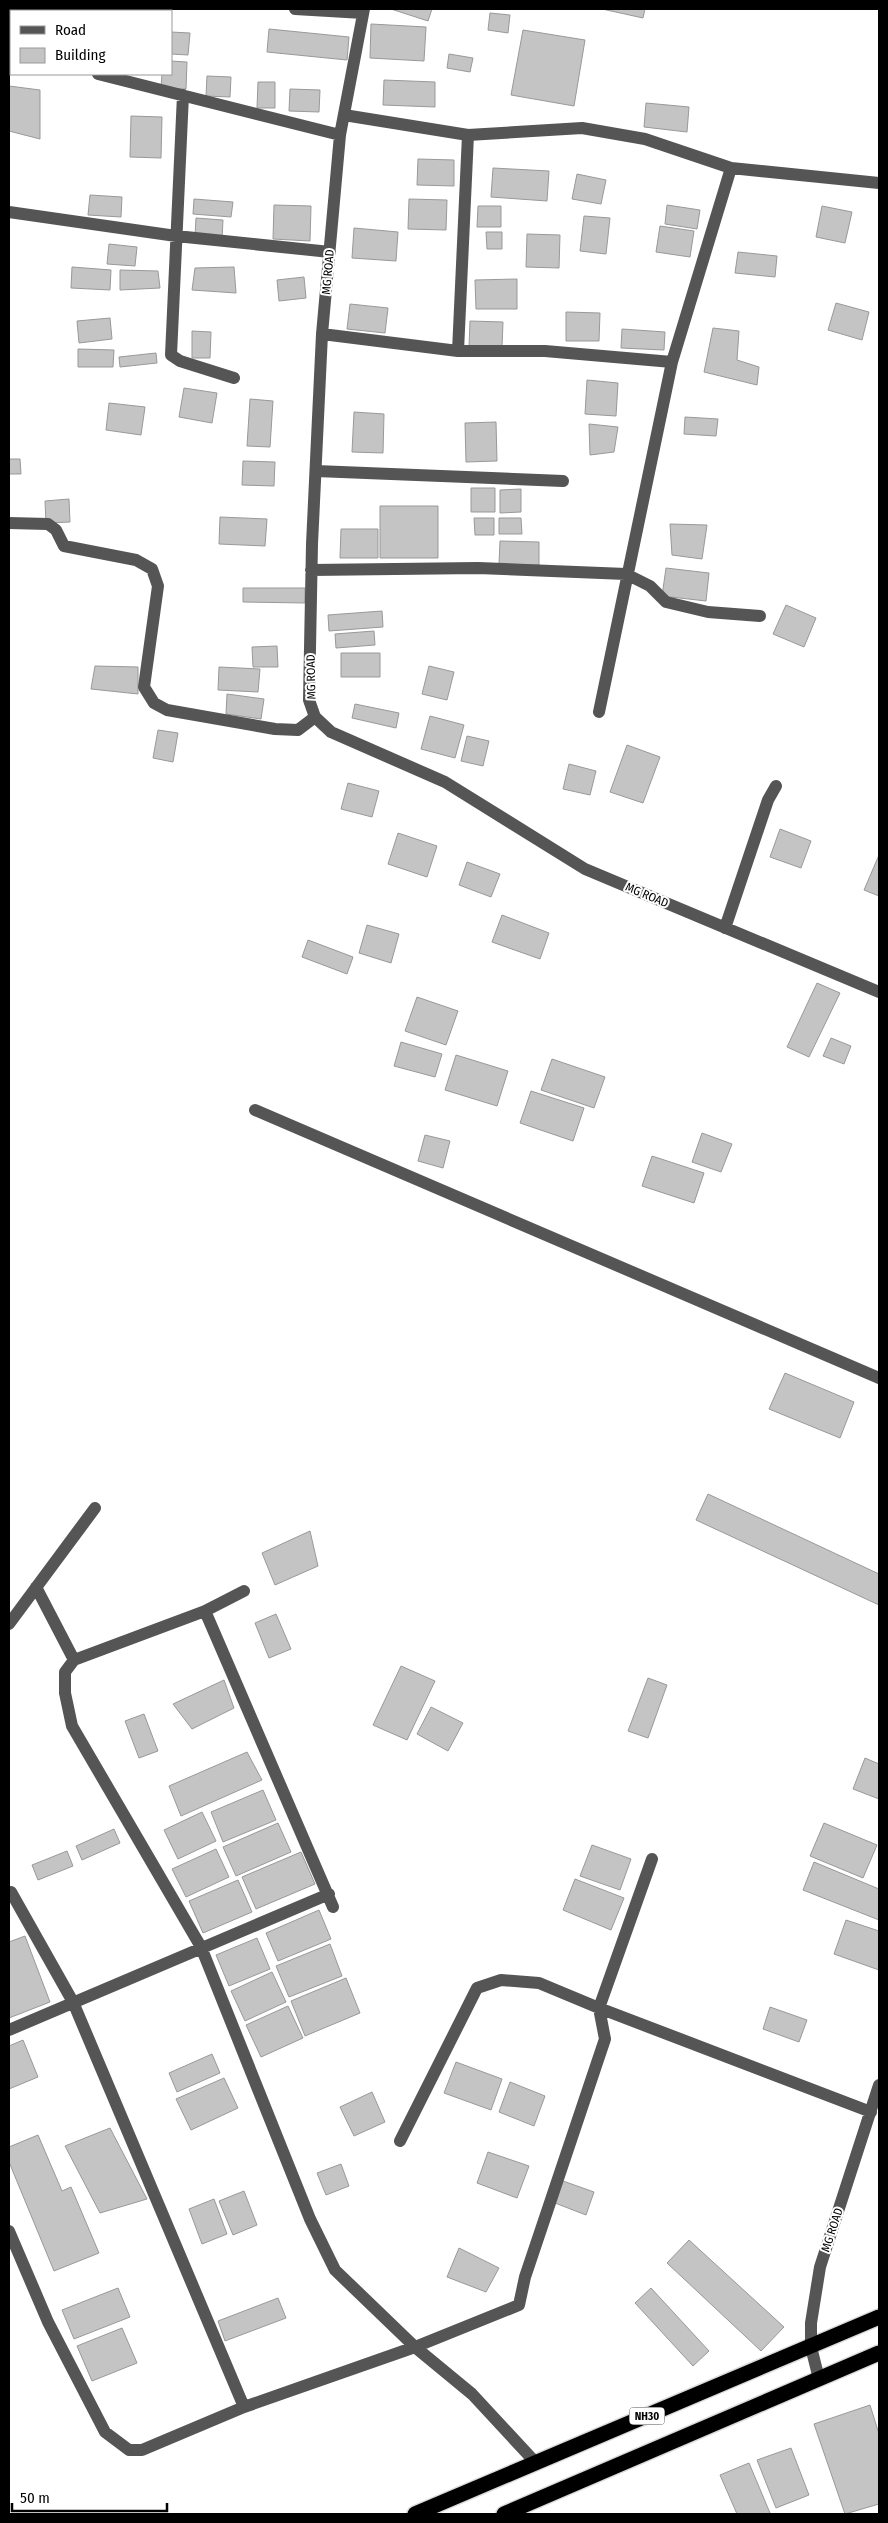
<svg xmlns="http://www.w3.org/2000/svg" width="888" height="2523" font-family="'Fira Sans Condensed',sans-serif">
	<rect width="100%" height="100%" fill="#fff"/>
	<!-- building -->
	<path fill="#c4c4c4" stroke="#999" d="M99,9H143L142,11H99Z
		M391,9H432L428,21Z
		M602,9H645L643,18Z
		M490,13L510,15L508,33L488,30Z
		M371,24L426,27L424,61L370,58Z
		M269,29L349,37L347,60L267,52Z
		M523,30L585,40L574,106L511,95Z
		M171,32L190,33L188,55L171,54Z
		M449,54L473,58L470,72L447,68Z
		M171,61L187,62L186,89L161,88L162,74H171Z
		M207,76L231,77L230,97L206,96Z
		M384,80L435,82V107L383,105Z
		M258,82H275V108H257Z
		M9,86L40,90V139L9,131Z
		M290,89L320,90L319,112L289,111Z
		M646,103L689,107L687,132L644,127Z
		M131,116L162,117L161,158L130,157Z
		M418,159L454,160V186L417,185Z
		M493,168L549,171L547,201L491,197Z
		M577,174L606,180L601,204L572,199Z
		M90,195L122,197L121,217L88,215Z
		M194,199L233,202L231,217L193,214Z
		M409,199L447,200L446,230L408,229Z
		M274,205L311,206L310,241L273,239Z
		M667,205L700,210L697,229L665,224Z
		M478,206H501V227H477Z
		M822,206L852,212L845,243L816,237Z
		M584,216L610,218L606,254L580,251Z
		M196,218L223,220L222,239L195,236Z
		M660,226L694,231L690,257L656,252Z
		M354,228L398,232L396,261L352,258Z
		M486,232H502V249H487Z
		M527,234L560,235L559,268L526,267Z
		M109,244L137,247L135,266L107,264Z
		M738,252L777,256L775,277L735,273Z
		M72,267L111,270L110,290L71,288Z
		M234,267L236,293L192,290L195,268Z
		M120,270L158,271L160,288L120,290Z
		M304,277L306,298L279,301L277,280Z
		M517,279V309H476L475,280Z
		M836,303L869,312L862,340L828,330Z
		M350,304L388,308L385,333L347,329Z
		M566,312L600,313L599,341H566Z
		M110,318L112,339L79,343L77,321Z
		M470,321L503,322L502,347H469Z
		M713,328L739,331L737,360L759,367L757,385L704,372Z
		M622,329L665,332L664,350L621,348Z
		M192,331L211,332L210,358H192Z
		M78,349L114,350L113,367H78Z
		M156,353L157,363L120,367L119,357Z
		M587,380L618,383L616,416L585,414Z
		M184,388L217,393L212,423L179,417Z
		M250,399L273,401L270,447L247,446Z
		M109,403L145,407L141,435L106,430Z
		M354,412L384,414L383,453L352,452Z
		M685,417L718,419L716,436L684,434Z
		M496,422L497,461L466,462L465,423Z
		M589,424L618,427L614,452L590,455Z
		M9,459H20L21,474H9Z
		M243,461L275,462L274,486L242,485Z
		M471,488H495V512H471Z
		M521,489V512L500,513V490Z
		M69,499L70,522L46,523L45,501Z
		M380,506H438V558H380Z
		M220,517L267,519L265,546L219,544Z
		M474,518H494V535H475Z
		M499,518H521L522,534H499Z
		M670,524L707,525L702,559L672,555Z
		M341,529H378V558H340Z
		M500,541L539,542V565L499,564Z
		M666,568L709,573L706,601L662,596Z
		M243,588H305V603L243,602Z
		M786,605L816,618L804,647L773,634Z
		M382,611L383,627L329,631L328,615Z
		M374,631L375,645L336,648L335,634Z
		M277,646L278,667H253L252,647Z
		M341,653H380V677H341Z
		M95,666L138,667V694L91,689Z
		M429,666L454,672L447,700L422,694Z
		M219,667L260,669L258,692L218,690Z
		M227,694L264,699L261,719L226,714Z
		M355,704L399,713L396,728L352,718Z
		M430,716L464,725L455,758L421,749Z
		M158,730L178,733L173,762L153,758Z
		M467,736L489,741L483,766L461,761Z
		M627,745L660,757L643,803L610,792Z
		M569,764L596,771L590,795L563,789Z
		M348,783L379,791L372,817L341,809Z
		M780,829L811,841L801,868L770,857Z
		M398,833L437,846L427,877L388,864Z
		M879,855V896L864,890Z
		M467,862L500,874L491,897L459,885Z
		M502,915L549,933L540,959L492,942Z
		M367,925L399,934L391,963L359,953Z
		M308,940L353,957L347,974L302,957Z
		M817,983L840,993L809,1057L787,1047Z
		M417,997L458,1011L446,1045L405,1031Z
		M831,1038L851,1046L844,1064L823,1056Z
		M401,1042L442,1054L435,1077L394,1066Z
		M456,1055L508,1071L497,1106L445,1090Z
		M552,1059L605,1077L594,1108L541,1090Z
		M531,1091L584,1108L573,1141L520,1123Z
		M702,1133L732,1144L721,1172L692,1162Z
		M425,1135L450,1141L443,1168L418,1161Z
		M652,1156L704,1173L694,1203L642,1186Z
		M785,1373L854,1402L840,1438L769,1409Z
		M708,1494L879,1574V1605L696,1520Z
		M310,1531L318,1566L275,1585L262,1553Z
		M276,1614L291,1649L269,1658L255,1623Z
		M401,1666L435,1681L407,1740L373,1725Z
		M648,1678L667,1685L648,1738L628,1731Z
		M224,1680L234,1708L192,1729L173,1704Z
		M431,1707L463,1723L448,1751L417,1734Z
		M144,1714L158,1751L139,1758L125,1721Z
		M247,1752L262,1780L181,1816L169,1786Z
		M865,1758L879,1764V1799L853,1789Z
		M263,1790L276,1820L223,1842L211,1812Z
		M202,1812L216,1841L178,1859L164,1830Z
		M278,1823L291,1852L236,1876L223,1847Z
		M824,1823L877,1845L863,1878L810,1856Z
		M114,1829L120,1843L82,1860L76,1846Z
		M592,1845L631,1859L620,1890L580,1876Z
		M216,1849L229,1877L186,1897L172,1869Z
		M67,1851L73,1866L38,1880L32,1865Z
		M301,1852L315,1884L256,1909L242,1877Z
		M814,1862L879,1889V1920L803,1890Z
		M575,1879L624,1898L611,1930L563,1910Z
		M238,1880L252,1912L203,1933L189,1901Z
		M319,1910L331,1939L278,1961L266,1933Z
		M846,1920L879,1931V1970L834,1954Z
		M25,1936L50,2002L9,2018V1942Z
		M257,1938L270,1969L229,1986L216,1955Z
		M330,1944L342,1976L289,1997L276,1966Z
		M272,1972L286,2002L245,2021L231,1991Z
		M346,1978L360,2013L305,2036L291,2001Z
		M288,2006L303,2038L261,2057L246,2025Z
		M770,2007L807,2020L799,2042L763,2029Z
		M23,2040L38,2077L9,2089V2046Z
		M212,2054L220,2073L177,2092L169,2073Z
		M456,2062L502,2079L491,2110L444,2093Z
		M224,2078L238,2108L191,2130L176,2099Z
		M510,2082L545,2096L534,2126L499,2112Z
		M372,2092L385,2122L354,2136L340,2107Z
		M110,2128L147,2199L100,2213L65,2146Z
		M38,2135L62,2191L71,2187L99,2253L54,2271L9,2162V2147Z
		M488,2152L529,2166L517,2198L477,2183Z
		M341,2164L349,2186L326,2195L317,2173Z
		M563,2181L594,2192L586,2215L555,2203Z
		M244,2191L257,2225L233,2235L219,2201Z
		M214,2199L227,2234L202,2244L189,2209Z
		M689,2240L784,2327L761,2351L667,2263Z
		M459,2248L499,2268L486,2292L447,2277Z
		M118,2288L130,2317L74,2339L62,2310Z
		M651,2288L709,2351L693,2366L635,2303Z
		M278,2298L286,2318L225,2341L218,2321Z
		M122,2328L137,2363L92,2381L77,2346Z
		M870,2405L879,2434V2504L845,2514L814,2424Z
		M791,2448L809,2495L776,2508L757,2460Z
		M749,2463L770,2513L765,2514H737L720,2475Z"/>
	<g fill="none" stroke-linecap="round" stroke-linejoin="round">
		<!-- highway casing -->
		<g stroke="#dbdbdb" stroke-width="18">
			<path id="highway" d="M415,2514L879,2317
				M504,2514L879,2353"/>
		</g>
		<!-- minor -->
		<path stroke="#555" stroke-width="12" d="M295,9L363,13
			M364,9L340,135L322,334L312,544L309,700L315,717L331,732L445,782L585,869L879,992
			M9,51L11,52
			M98,74L340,135
			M183,95L171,355L180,361L234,378
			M344,115L468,135L582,128L645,139L731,168L879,183
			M9,212L176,236L330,252
			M322,334L458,351H545L672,362
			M458,351L468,135
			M316,471L563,481
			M9,523L48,524L56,530L64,546L136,560L152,569L158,586L144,687L154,703L167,710L275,729L298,730L315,717
			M311,570L478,568L626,574L650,586L666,602L708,612L760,616
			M599,712L672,362L731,168
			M725,928L768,800L776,786
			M255,1110L879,1378
			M36,1587L74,1660L65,1672V1693L72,1726L201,1947L310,2219L335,2270L415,2347L472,2394L536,2463
			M205,1611L333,1907
			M9,1624L95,1508
			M74,1660L205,1611L244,1591
			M11,1892L73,2002L244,2407
			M9,2030L329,1894
			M400,2141L477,1988L501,1980L539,1983L599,2008L871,2112
			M9,2231L48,2322L105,2432L129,2450H142L244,2407L415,2347L519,2305L525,2277L605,2039L599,2008L652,1859
			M819,2379L811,2347V2323L820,2267L879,2085"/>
		<!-- highway -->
		<use href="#highway" stroke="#000" stroke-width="15"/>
	</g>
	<g text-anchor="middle" stroke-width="4" stroke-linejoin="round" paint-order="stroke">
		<!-- shield labels -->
		<rect fill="#fff" stroke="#4c4c4c" stroke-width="1" x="629.5" y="2407.5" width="35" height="17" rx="4"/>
		<g font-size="11" font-weight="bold" fill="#000">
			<text x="647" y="2420">NH30</text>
		</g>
		<!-- street labels -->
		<g font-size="12" fill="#000" stroke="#fff">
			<text transform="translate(328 272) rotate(-85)" y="4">MG ROAD</text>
			<text transform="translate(311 677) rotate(-91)" y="4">MG ROAD</text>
			<text transform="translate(647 895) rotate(23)" y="4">MG ROAD</text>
			<text transform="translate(832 2230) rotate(-72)" y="4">MG ROAD</text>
		</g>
	</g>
	<!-- border -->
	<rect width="888" height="2523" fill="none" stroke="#000000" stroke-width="20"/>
	<!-- legend -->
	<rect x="10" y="10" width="162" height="65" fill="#ffffff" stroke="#999999"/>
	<rect x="20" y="26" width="25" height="8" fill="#555555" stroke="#999999"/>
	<text x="55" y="35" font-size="15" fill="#000000">Road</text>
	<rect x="20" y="48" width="25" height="15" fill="#c4c4c4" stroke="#999999"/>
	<text x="55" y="60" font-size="15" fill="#000000">Building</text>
	<!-- scale -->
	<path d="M12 2503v8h155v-8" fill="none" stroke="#000000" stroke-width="2.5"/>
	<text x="20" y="2503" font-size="15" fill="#000000" stroke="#ffffff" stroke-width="4" paint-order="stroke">50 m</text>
</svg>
